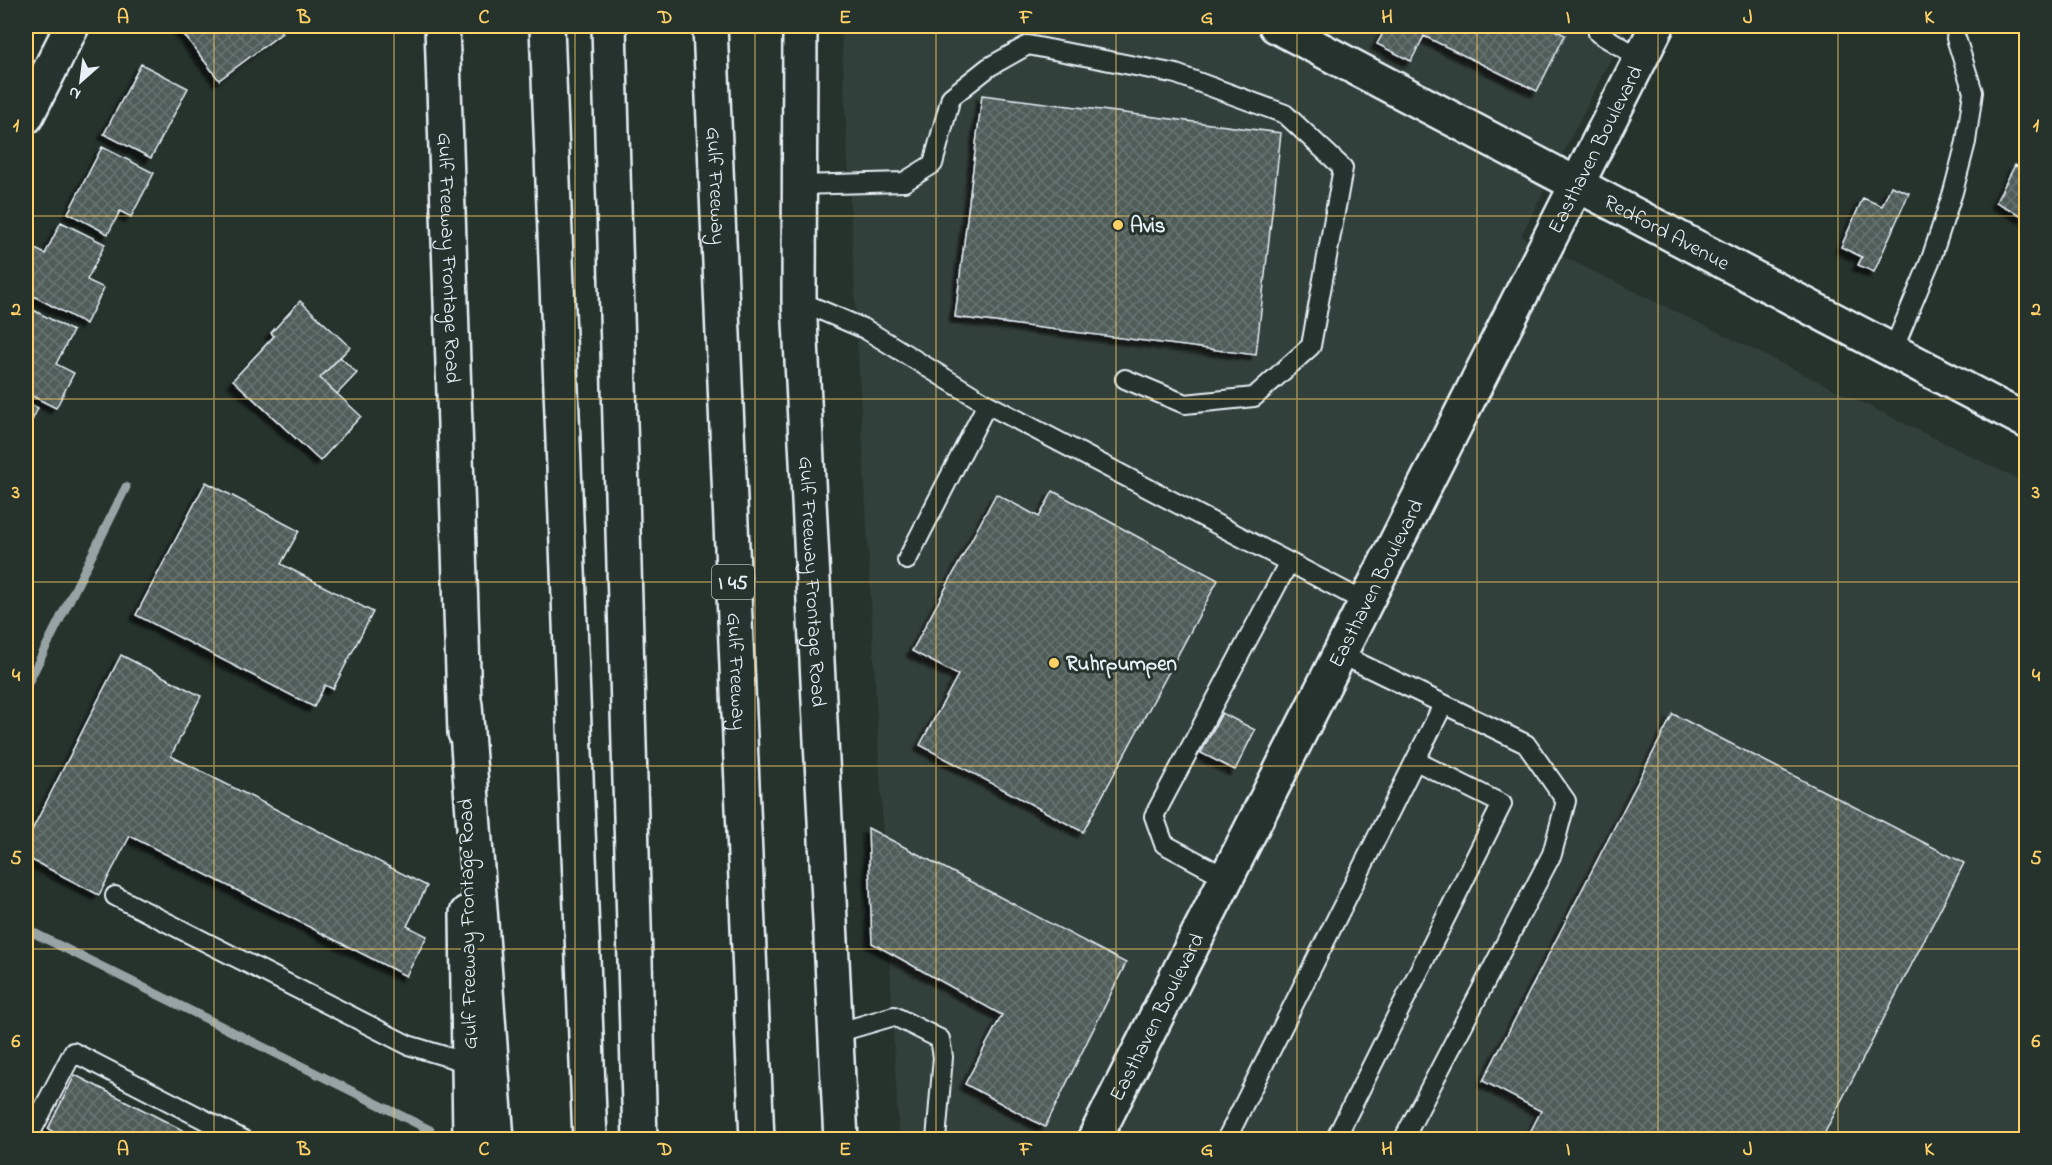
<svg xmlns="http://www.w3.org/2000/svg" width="2052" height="1165" font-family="'Indie Flower',sans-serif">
	<defs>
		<pattern id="building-cross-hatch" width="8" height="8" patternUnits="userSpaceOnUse" patternTransform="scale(1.5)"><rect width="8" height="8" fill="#505c59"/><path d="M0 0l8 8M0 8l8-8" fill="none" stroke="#697472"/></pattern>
		<filter id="shadow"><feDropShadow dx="-5.5" dy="5.5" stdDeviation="1.5" flood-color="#0009"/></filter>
	</defs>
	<rect width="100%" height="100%" fill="#26332d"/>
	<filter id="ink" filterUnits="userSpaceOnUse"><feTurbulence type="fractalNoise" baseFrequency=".0167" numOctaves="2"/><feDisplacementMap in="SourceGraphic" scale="12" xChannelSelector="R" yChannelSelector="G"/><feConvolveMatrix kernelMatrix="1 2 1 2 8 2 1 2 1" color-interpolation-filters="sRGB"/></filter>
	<g filter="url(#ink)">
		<!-- built -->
		<path fill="#333f3a" d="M841,26H1627L1521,236L2026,483V1139H899Z"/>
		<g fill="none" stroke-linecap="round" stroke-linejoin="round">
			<!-- stream -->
			<path stroke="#98a3a5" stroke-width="9" d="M26,687L126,487
				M26,929L430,1130"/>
		</g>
		<!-- building -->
		<path fill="url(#building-cross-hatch)" stroke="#e8f1f8" stroke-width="1.5" filter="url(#shadow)" d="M180,26H277L282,33L219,80L178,27Z
			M1387,26H1547L1565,35L1537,91L1424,36L1411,61L1377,44Z
			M141,64L188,88L151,158L104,134Z
			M982,95L1281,133L1256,355L955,317Z
			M102,147L154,173L131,217L120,211L108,234L68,213Z
			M2015,165L2026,171V218L1996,202Z
			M1891,186L1909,193L1874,272L1858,265L1862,257L1841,247L1863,198L1882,206Z
			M61,222L105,244L87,280L104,288L86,324L26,292V244L45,254Z
			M300,301L350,347L320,378L361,416L320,461L233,380L274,336L271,333Z
			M26,306L73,331L56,364L74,373L56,408L26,393Z
			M340,357L357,373L337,394L320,378Z
			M26,402L38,408L26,433Z
			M206,482L299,531L281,564L373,612L333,689L325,685L314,707L136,615Z
			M1053,491L1218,580L1083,832L920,745L958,675L912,651L996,494L1039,517Z
			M121,655L201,696L171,756L427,886L407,926L427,936L406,976L130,836L99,895L26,857V842Z
			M1222,713L1255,730L1235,770L1201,753Z
			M1673,714L1964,863L1821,1140H1526L1541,1111L1483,1081Z
			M868,828L1126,963L1045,1127L965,1084L1002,1015L872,943Z
			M75,1075L202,1140H69L48,1129Z"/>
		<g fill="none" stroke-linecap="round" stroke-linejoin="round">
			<!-- lane casing -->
			<g stroke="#e8f1f8" stroke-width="22">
				<path id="lane" d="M1602,26L1598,33L1640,58
					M799,185L904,182L933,164L951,97L989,67L1028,45L1176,74L1285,114L1343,168L1311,346L1254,397L1185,404L1125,379
					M799,301L865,329L987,404L1365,602
					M1893,350L1931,259L1953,192L1966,142L1973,92L1956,38
					M907,560L987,404
					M1340,654L1526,744L1566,801L1552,854L1403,1140
					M1227,878L1164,844L1154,816L1289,562
					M115,896L408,1045L468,1063
					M836,1033L894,1016L940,1039L943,1057L936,1140
					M27,1140L73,1052L244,1140
					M1226,1140L1443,705
					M1335,1140L1502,804L1416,761"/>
			</g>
			<!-- street casing -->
			<g stroke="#e8f1f8" stroke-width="38">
				<g id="street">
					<path id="s1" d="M1276,26L2026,421"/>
					<path d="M26,117L72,26"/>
					<path id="s2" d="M1094,1140L1657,26"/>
				</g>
			</g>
			<!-- secondary casing -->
			<g stroke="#e8f1f8" stroke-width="38">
				<g id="secondary">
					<path id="s3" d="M442,26L465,733"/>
					<path id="s4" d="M800,26L799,301L841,1140"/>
					<path d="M467,913L470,1140"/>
				</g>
			</g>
			<!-- highway casing -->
			<g stroke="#e8f1f8" stroke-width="38">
				<g id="highway">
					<path d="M547,26L590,1140"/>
					<path d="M609,26L640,1140"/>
					<path id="s5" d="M710,26L757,1140"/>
					<path d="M465,705L497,1140"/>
				</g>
			</g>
			<!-- lane -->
			<use href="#lane" stroke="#26332d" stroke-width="18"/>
			<!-- street -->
			<use href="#street" stroke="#26332d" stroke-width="33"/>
			<!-- secondary -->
			<use href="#secondary" stroke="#26332d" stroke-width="33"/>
			<!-- highway -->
			<use href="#highway" stroke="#26332d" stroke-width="33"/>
		</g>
	</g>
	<!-- grid -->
	<path fill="none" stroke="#ffd166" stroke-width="1.5" stroke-opacity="0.55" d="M214,26V1140M394,26V1140M575,26V1140M755,26V1140M936,26V1140M1116,26V1140M1297,26V1140M1477,26V1140M1658,26V1140M1838,26V1140M26,216H2026M26,399H2026M26,582H2026M26,766H2026M26,949H2026"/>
	<!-- markers -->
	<g fill="#ffd166" stroke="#26332d" stroke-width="2">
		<circle cx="1118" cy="225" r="6"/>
		<circle cx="1054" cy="663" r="6"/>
	</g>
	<g text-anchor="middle" stroke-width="6" stroke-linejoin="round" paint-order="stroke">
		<!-- shield labels -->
		<rect fill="#26332d" stroke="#aeb8bb" stroke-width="1.5" x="712" y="565" width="42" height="34" rx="4.5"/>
		<g font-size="20" font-weight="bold" fill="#e8f1f8">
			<text x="733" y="589">I 45</text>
		</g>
		<!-- street labels -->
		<g font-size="21" fill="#e8f1f8" stroke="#26332d">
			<text dy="7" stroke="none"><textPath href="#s2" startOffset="1110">Easthaven Boulevard</textPath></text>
			<text dy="7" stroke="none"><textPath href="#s5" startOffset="160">Gulf Freeway</textPath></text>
			<text dy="7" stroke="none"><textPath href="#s1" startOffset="442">Redford Avenue</textPath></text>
			<text dy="7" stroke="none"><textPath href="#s3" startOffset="232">Gulf Freeway Frontage Road</textPath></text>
			<text dy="7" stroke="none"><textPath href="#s4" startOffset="556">Gulf Freeway Frontage Road</textPath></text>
			<text dy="7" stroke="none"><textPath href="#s2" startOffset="624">Easthaven Boulevard</textPath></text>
			<text dy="7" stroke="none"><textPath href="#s5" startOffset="646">Gulf Freeway</textPath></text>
			<text transform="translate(467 924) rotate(-91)" y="7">Gulf Freeway Frontage Road</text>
			<text dy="7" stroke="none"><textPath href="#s2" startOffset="138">Easthaven Boulevard</textPath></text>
		</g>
		<!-- poi labels -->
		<g font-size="21" font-weight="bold" fill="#e8f1f8" stroke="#26332d" text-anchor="start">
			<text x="1130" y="232">Avis</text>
			<text x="1066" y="670">Ruhrpumpen</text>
		</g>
	</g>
	<!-- margin -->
	<rect width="2052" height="1165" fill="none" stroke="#26332d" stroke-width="66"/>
	<!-- north arrow -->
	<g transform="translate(81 81) rotate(208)" stroke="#26332d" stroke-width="4.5" paint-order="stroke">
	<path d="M0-4.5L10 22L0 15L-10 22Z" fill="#e8f1f8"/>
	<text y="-9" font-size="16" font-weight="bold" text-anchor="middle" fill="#e8f1f8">N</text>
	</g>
	<rect x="33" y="33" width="1986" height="1099" fill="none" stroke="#ffd166" stroke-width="2"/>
	<g font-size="20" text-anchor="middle" font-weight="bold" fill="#ffd166">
		<text x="123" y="23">A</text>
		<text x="304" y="23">B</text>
		<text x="484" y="23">C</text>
		<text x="665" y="23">D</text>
		<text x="845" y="23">E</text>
		<text x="1026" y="23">F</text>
		<text x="1207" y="23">G</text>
		<text x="1387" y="23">H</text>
		<text x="1568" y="23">I</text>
		<text x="1748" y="23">J</text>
		<text x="1929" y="23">K</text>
		<text x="16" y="131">1</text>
		<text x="2036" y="131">1</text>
		<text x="16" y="315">2</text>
		<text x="2036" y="315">2</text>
		<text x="16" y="498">3</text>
		<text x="2036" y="498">3</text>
		<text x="16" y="681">4</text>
		<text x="2036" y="681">4</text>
		<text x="16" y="864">5</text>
		<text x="2036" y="864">5</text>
		<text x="16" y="1047">6</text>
		<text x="2036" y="1047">6</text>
		<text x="123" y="1155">A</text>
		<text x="304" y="1155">B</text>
		<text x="484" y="1155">C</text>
		<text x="665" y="1155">D</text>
		<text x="845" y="1155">E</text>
		<text x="1026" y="1155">F</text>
		<text x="1207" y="1155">G</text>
		<text x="1387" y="1155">H</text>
		<text x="1568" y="1155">I</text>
		<text x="1748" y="1155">J</text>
		<text x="1929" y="1155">K</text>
	</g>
</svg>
